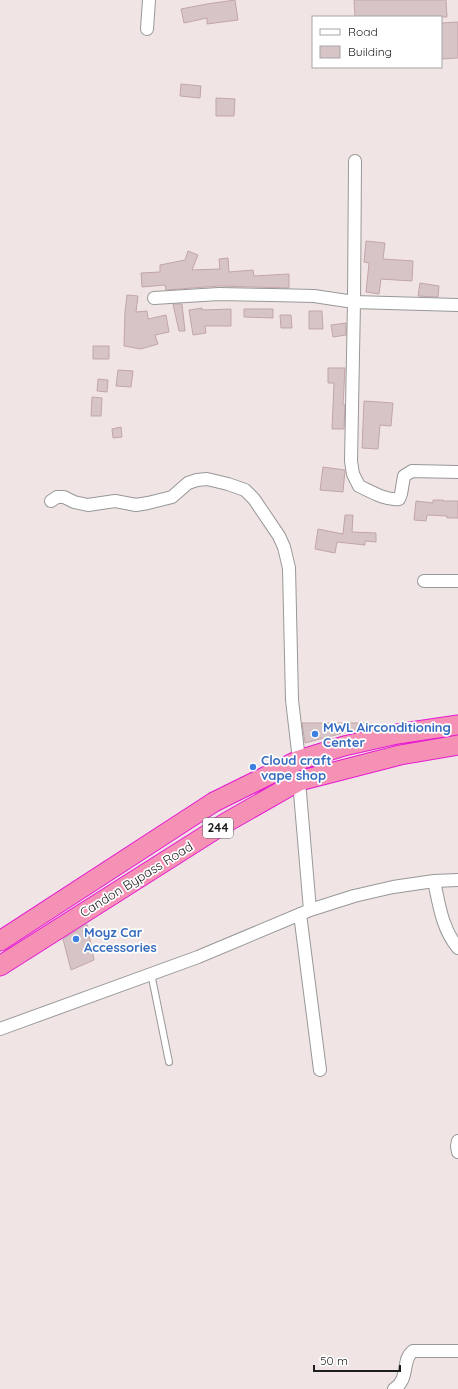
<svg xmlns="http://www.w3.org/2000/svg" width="458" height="1389" font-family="Quicksand,sans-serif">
	<rect width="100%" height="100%" fill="#f0e5e4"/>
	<!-- building -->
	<path fill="#d7c4c6" stroke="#c3a5a9" d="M235,0L238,20L207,24V18L184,23L181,9L207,4Z
		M354,0H446L447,17H355Z
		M458,22V58L441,59V23Z
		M181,84L201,86L200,98L180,96Z
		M216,98L235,99L234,116H216Z
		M366,241L385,243L383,259L413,261L412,281L381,279L379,294L366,292L369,263L364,262Z
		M188,251L198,255L192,270L220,269L219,259L228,258L229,272L253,270L254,276L289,274V288L219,286L166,290L165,285L142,287L141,273L160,272V265L185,260Z
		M420,283L439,286L438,297L418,296Z
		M127,295L138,296L136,312L147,311L148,319L166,315L169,332L155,335L158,344L141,349L124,346L125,312Z
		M173,304H182L185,331H179Z
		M202,308V310L231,309V326H205L206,333L193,335L189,310Z
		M244,309H273V318L244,317Z
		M309,311H322L323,329H309Z
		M280,315H291L292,328H281Z
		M346,323V335L333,337L331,325Z
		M93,346H109V359H93Z
		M328,368H345L343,405H345L344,429H332L334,383H328Z
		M118,370L133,371L131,387L116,386Z
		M98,379L108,380L107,392L97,391Z
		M92,397L102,398L101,416H91Z
		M364,401L393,403L391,426L380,425L378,449L362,448Z
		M121,427L122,437L113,438L112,429Z
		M323,467L345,470L343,492L320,490Z
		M433,500H443V501H458V518H447V516L427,515L426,521L414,520L416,501L433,503Z
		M345,515H353L352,532L376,533V542L365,541V545L337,542L335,553L315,549L318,529L343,534Z
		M302,723H370V726L305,743Z
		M87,924L94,960L71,970L63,939Z"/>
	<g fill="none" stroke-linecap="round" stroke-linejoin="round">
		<!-- service casing -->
		<g stroke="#989898" stroke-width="8">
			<path id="service" d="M151,973L169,1062"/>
		</g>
		<!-- minor casing -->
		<g stroke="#989898" stroke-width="14">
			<path id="minor" d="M147,29L149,0
				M355,161L354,302L351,461L353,474L359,486C370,491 386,501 399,499L401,494L404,476L412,471L458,472
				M154,298L219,294L272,295L314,296L354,302L458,305
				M51,501L57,497H64L74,502L88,505L115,501L136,505L148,503L172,497L188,483L197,480L207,479L228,484L245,490L254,499L279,536L284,547L289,568L292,700L299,760
				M424,581H458
				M299,781L310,910
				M434,881C439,904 442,929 458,948
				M300,914L320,1070
				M0,1029L198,957L310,910L354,896L393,887L434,881L458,880
				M458,1141L457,1146L458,1152
				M394,1389C410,1379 401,1360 413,1351H458"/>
		</g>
		<!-- trunk casing -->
		<g stroke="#e51ad2" stroke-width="21">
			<path id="trunk" d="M0,941L214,802L299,760L344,746L397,734L458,725
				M0,966L227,822L299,781L400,755L458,745"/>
		</g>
		<!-- service -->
		<use href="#service" stroke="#fff" stroke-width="6"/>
		<!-- minor -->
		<use href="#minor" stroke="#fff" stroke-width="12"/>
		<!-- trunk -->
		<use href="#trunk" stroke="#f691b6" stroke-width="19"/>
	</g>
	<!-- markers -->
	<g fill="#3f7fe0" stroke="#fff" stroke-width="1.5">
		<circle cx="315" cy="734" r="4"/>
		<circle cx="253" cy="767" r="4"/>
		<circle cx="76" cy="939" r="4"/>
	</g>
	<g text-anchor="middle" stroke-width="3.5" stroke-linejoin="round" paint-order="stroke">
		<!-- shield labels -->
		<rect fill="#fff" stroke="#626262" stroke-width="1" x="203" y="818" width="30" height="20" rx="3"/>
		<g font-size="12" font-weight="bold" fill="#1e1e1e">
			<text x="218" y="832">244</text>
		</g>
		<!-- shop labels -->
		<g font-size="13" font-weight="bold" fill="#366cbe" stroke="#fff" text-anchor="start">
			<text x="323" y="732">MWL Airconditioning<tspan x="323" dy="15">Center</tspan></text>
			<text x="261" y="765">Cloud craft<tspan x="261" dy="15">vape shop</tspan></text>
			<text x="84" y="937">Moyz Car<tspan x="84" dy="15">Accessories</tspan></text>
		</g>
		<!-- street labels -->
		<g font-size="13" fill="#1e1e1e" stroke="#fff">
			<text transform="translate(136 879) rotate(-32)" y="5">Candon Bypass Road</text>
		</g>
	</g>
	<!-- legend -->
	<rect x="312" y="16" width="130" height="52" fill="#ffffff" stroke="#a5a5a5"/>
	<rect x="320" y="29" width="20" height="6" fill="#ffffff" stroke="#a5a5a5"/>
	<text x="348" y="36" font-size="12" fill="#1e1e1e">Road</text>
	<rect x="320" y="46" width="20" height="12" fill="#d7c4c6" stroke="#a5a5a5"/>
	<text x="348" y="56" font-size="12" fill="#1e1e1e">Building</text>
	<!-- scale -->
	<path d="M314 1365v6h86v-6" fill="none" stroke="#1e1e1e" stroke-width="2"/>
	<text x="320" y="1365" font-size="12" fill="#1e1e1e" stroke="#ffffff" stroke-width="3" paint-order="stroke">50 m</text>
</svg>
